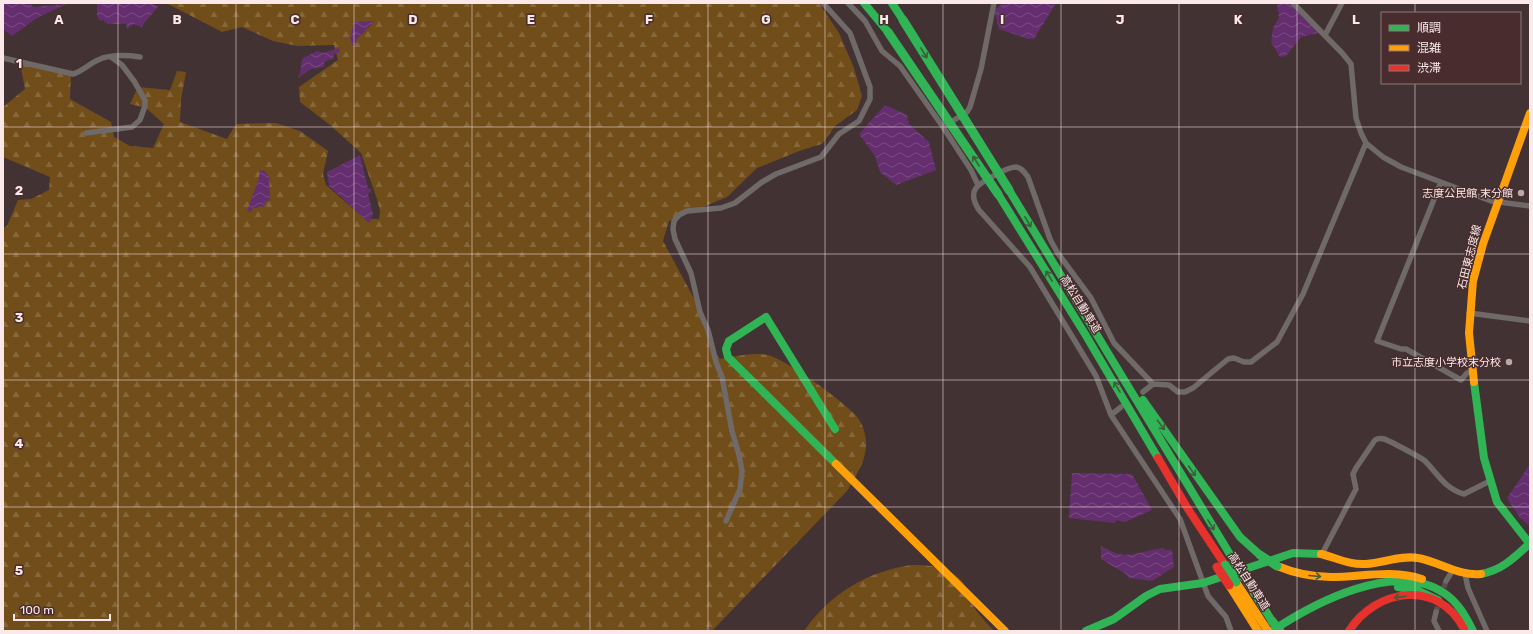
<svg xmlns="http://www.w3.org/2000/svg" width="1533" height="634" font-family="Rubik,'Noto Sans JP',sans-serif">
	<defs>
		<pattern id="forest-firs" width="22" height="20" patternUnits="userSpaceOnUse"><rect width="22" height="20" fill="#704d19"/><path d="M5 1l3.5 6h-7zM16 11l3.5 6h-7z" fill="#85673a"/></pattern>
		<pattern id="water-waves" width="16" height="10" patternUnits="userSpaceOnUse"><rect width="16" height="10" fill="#642e6f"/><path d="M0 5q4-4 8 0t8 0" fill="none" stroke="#7b4c84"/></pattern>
	</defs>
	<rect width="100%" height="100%" fill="#423234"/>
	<!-- forest -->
	<path fill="url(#forest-firs)" d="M166,3H819L839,33L854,68L862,96L857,110L835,126L822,144L802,150L757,168L727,197L669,221L663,241L697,304L714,351L720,359C736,356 753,352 768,355C785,359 848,404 858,418C863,425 867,437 866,447C865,463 855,477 847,491L712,631H3V228L7,226L18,200L31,199L49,190L50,177L3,157V107L25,89L20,63L71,72L70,99L111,122L114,137L130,146L153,148L164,124L146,108L130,104L138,87L170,90L177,71L186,72L181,100L180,122L227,139L236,124L276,123L300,131L328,151L323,174L326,185L365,219H379L380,211L377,199L361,153L330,125L300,102L299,87L338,60L334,45L297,46L273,41L242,27L222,32Z
		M912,565C933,565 954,567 966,587C969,592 968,597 971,602C977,613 986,622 994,631H804C830,594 867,571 912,565Z"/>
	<!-- water -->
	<path fill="url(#water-waves)" d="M3,3H28L34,7L66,4L37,18L12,36L3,29Z
		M97,3H152L158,7C153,14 146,19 142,27L134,24L127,29L126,24H107L103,20L100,21L97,16Z
		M1004,3H1056L1034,39H1028L999,29L994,10Z
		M1277,3H1291L1322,32L1301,37L1286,56L1280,57L1271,42L1273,28L1279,18Z
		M375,21L356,40L357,43L353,46L350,38L354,22Z
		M339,48L340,53L334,54L333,59L328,60L324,63V67L311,69L298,78C302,70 300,65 303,58L317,51L323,53Z
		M885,105L907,115L909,124L929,142L936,170L896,185L880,172L875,156L859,134Z
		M360,155L368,188L372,190L368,194L373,214L369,223L329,186L327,172Z
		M260,170L265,171L269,177L270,200L265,202L264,207L259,206L258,208H253L251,212L247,211L259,178Z
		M1530,464V526L1520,518L1507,498Z
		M1072,473L1132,474L1152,510L1125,522L1116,520L1115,523L1069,518Z
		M1101,546C1107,549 1113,553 1119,554C1133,557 1149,549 1164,548L1165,550H1172L1174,567L1152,581L1129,578L1126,574L1101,559Z"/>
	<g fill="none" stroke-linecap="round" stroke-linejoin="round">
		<!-- street-tunnel -->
		<path stroke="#5e4d4f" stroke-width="5.5" stroke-dasharray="5.5 3" stroke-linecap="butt" d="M1436,612L1446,581"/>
		<!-- street -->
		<path stroke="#6f6968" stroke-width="5.5" d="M848,3L865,21L882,51L900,66L943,127L971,170L978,185
			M1293,3L1343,54L1351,64L1356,118L1361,133L1366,143L1383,157L1401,167L1491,201L1530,206
			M1325,35L1342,3
			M3,58L73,74C83,71 89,64 98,60C111,54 126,55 140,57
			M943,127L967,112L970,107L981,69L994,3
			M86,133L132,127L140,120L145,106V100L134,81L122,65L111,57
			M1441,182L1377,341L1401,349H1406L1461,380L1467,373L1473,371
			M1469,313L1530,321
			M1153,384L1169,385L1178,392H1185L1193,388L1228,359L1234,358L1244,362H1251L1277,342L1303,294L1366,143
			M1143,392L1153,384L1114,343L1091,298L1057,252L1050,239L1028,177C1024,172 1022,168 1016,167C1009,167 1001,172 995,175C978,184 966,190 979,210L1030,267L1096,376L1111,415L1180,519L1208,596L1226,617L1231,631
			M1111,415L1121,407
			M726,521L740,489L742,471L739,455L732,431L722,377L716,362L708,330L700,312L691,273L675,239L673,229L674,221L679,215L687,211L721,208L735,203L762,182L776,174L821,157L839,134L859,121L870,99V87L850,33L823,3
			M1322,554L1356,489L1353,474L1356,468L1375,440C1378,438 1380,438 1384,439C1388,440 1422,458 1425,461C1438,474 1445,489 1464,494L1490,481
			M1465,574L1468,588L1487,631
			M1446,581L1453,570
			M1436,612L1434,621L1439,631"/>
		<!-- fast -->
		<path stroke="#30b455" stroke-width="8" d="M864,3L888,32
			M892,3L903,20
			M1009,190L1234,561
			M998,194L1085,334L1158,458
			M1474,382L1484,458L1497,502L1530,544
			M1143,400L1240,537L1260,555
			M835,429L766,317L729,341L726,349L728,357L836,464
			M1481,574C1502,570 1514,558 1529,544
			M1244,577L1272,621
			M1398,587L1419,591L1438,600
			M1086,631L1114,619L1146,596L1160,589L1203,583L1293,553L1321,554
			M1272,631C1314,603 1395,560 1444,593C1458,602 1466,617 1473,631"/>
		<!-- slow -->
		<path stroke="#ff9f0a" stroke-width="8" d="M1474,382L1469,333L1473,281L1483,244L1530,113
			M836,464L1005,631
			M1321,554C1337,558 1349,565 1366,564C1383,563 1401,555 1418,558C1440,562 1458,576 1481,574
			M1277,566C1294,573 1312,577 1331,577C1362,577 1391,569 1422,579
			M1236,582L1268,631
			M1229,585L1258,631"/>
		<!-- jam -->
		<path stroke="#e5322d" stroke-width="8" d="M1158,458L1188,509L1225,565
			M1349,631C1376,588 1439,579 1464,629"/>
		<!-- fast-bridge -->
		<path stroke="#30b455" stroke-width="9" d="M903,20L1009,190
			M888,32L998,194
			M1260,555L1277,566
			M1234,561L1244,577
			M1225,565L1236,582
			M1272,621L1280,631"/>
		<!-- jam-bridge -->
		<path stroke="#e5322d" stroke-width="9" d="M1217,567L1229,585"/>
	</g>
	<!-- one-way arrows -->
	<defs><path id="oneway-shaft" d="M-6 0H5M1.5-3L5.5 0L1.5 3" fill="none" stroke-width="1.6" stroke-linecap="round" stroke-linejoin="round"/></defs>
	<g stroke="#405c3c">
		<use href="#oneway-shaft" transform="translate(924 53) rotate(58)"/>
		<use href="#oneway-shaft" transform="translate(976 161) rotate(-123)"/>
		<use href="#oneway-shaft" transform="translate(1028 222) rotate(60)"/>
		<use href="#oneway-shaft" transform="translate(1049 276) rotate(-122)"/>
		<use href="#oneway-shaft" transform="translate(1117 387) rotate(-121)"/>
		<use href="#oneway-shaft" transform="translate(1161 425) rotate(53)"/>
		<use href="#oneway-shaft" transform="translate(1192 471) rotate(56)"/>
		<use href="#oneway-shaft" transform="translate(1211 525) rotate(58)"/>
		<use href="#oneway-shaft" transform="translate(1315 576) rotate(5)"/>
		<use href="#oneway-shaft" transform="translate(1400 597) rotate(173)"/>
	</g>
	<!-- grid -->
	<path fill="none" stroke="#fbe8e8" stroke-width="1" stroke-opacity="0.55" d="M118,3V631M236,3V631M354,3V631M472,3V631M590,3V631M708,3V631M825,3V631M943,3V631M1061,3V631M1179,3V631M1297,3V631M1415,3V13M1415,83V631M3,127H1530M3,254H1530M3,380H1530M3,507H1530"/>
	<!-- markers -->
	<g fill="#baa8a9" stroke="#482c2e" stroke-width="1.5">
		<circle cx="1521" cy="193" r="4"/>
		<circle cx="1509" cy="362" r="4"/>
	</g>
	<g text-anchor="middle" stroke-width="3" stroke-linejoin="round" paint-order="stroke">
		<!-- poi labels -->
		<g font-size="11" fill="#fbe8e8" stroke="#482c2e" text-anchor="end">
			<text x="1513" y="197">志度公民館 末分館</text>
			<text x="1501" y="366">市立志度小学校末分校</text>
		</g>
		<!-- street labels -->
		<g font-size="11" fill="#fbe8e8" stroke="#482c2e">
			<text transform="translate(1469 257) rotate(-76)" y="4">石田東志度線</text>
			<text transform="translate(1081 304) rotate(58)" y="4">高松自動車道</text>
			<text transform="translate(1249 581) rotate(57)" y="4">高松自動車道</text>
		</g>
	</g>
	<g font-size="13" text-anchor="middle" font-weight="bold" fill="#fbe8e8" stroke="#482c2e" stroke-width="3" stroke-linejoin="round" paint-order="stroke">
		<text x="59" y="24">A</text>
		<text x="177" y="24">B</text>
		<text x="295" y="24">C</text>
		<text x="413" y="24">D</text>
		<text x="531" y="24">E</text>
		<text x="649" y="24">F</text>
		<text x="766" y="24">G</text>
		<text x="884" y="24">H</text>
		<text x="1002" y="24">I</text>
		<text x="1120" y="24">J</text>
		<text x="1238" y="24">K</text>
		<text x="1356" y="24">L</text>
		<text x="19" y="68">1</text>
		<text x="19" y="195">2</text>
		<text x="19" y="322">3</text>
		<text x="19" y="448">4</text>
		<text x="19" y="575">5</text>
	</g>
	<!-- border -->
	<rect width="1533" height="634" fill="none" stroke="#fbe8e8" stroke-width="8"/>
	<!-- legend -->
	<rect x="1381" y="12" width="140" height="72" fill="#482c2e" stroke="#907778"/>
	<rect x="1389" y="25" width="20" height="6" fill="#30b455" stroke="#907778"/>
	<text x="1417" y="32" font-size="12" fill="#fbe8e8">順調</text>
	<rect x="1389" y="45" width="20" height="6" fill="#ff9f0a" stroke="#907778"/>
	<text x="1417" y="52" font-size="12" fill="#fbe8e8">混雑</text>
	<rect x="1389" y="65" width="20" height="6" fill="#e5322d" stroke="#907778"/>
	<text x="1417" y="72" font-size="12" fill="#fbe8e8">渋滞</text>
	<!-- scale -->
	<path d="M14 614v6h96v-6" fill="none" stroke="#fbe8e8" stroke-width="2"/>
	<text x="20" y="614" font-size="12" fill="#fbe8e8" stroke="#482c2e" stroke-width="3" paint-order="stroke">100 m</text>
</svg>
